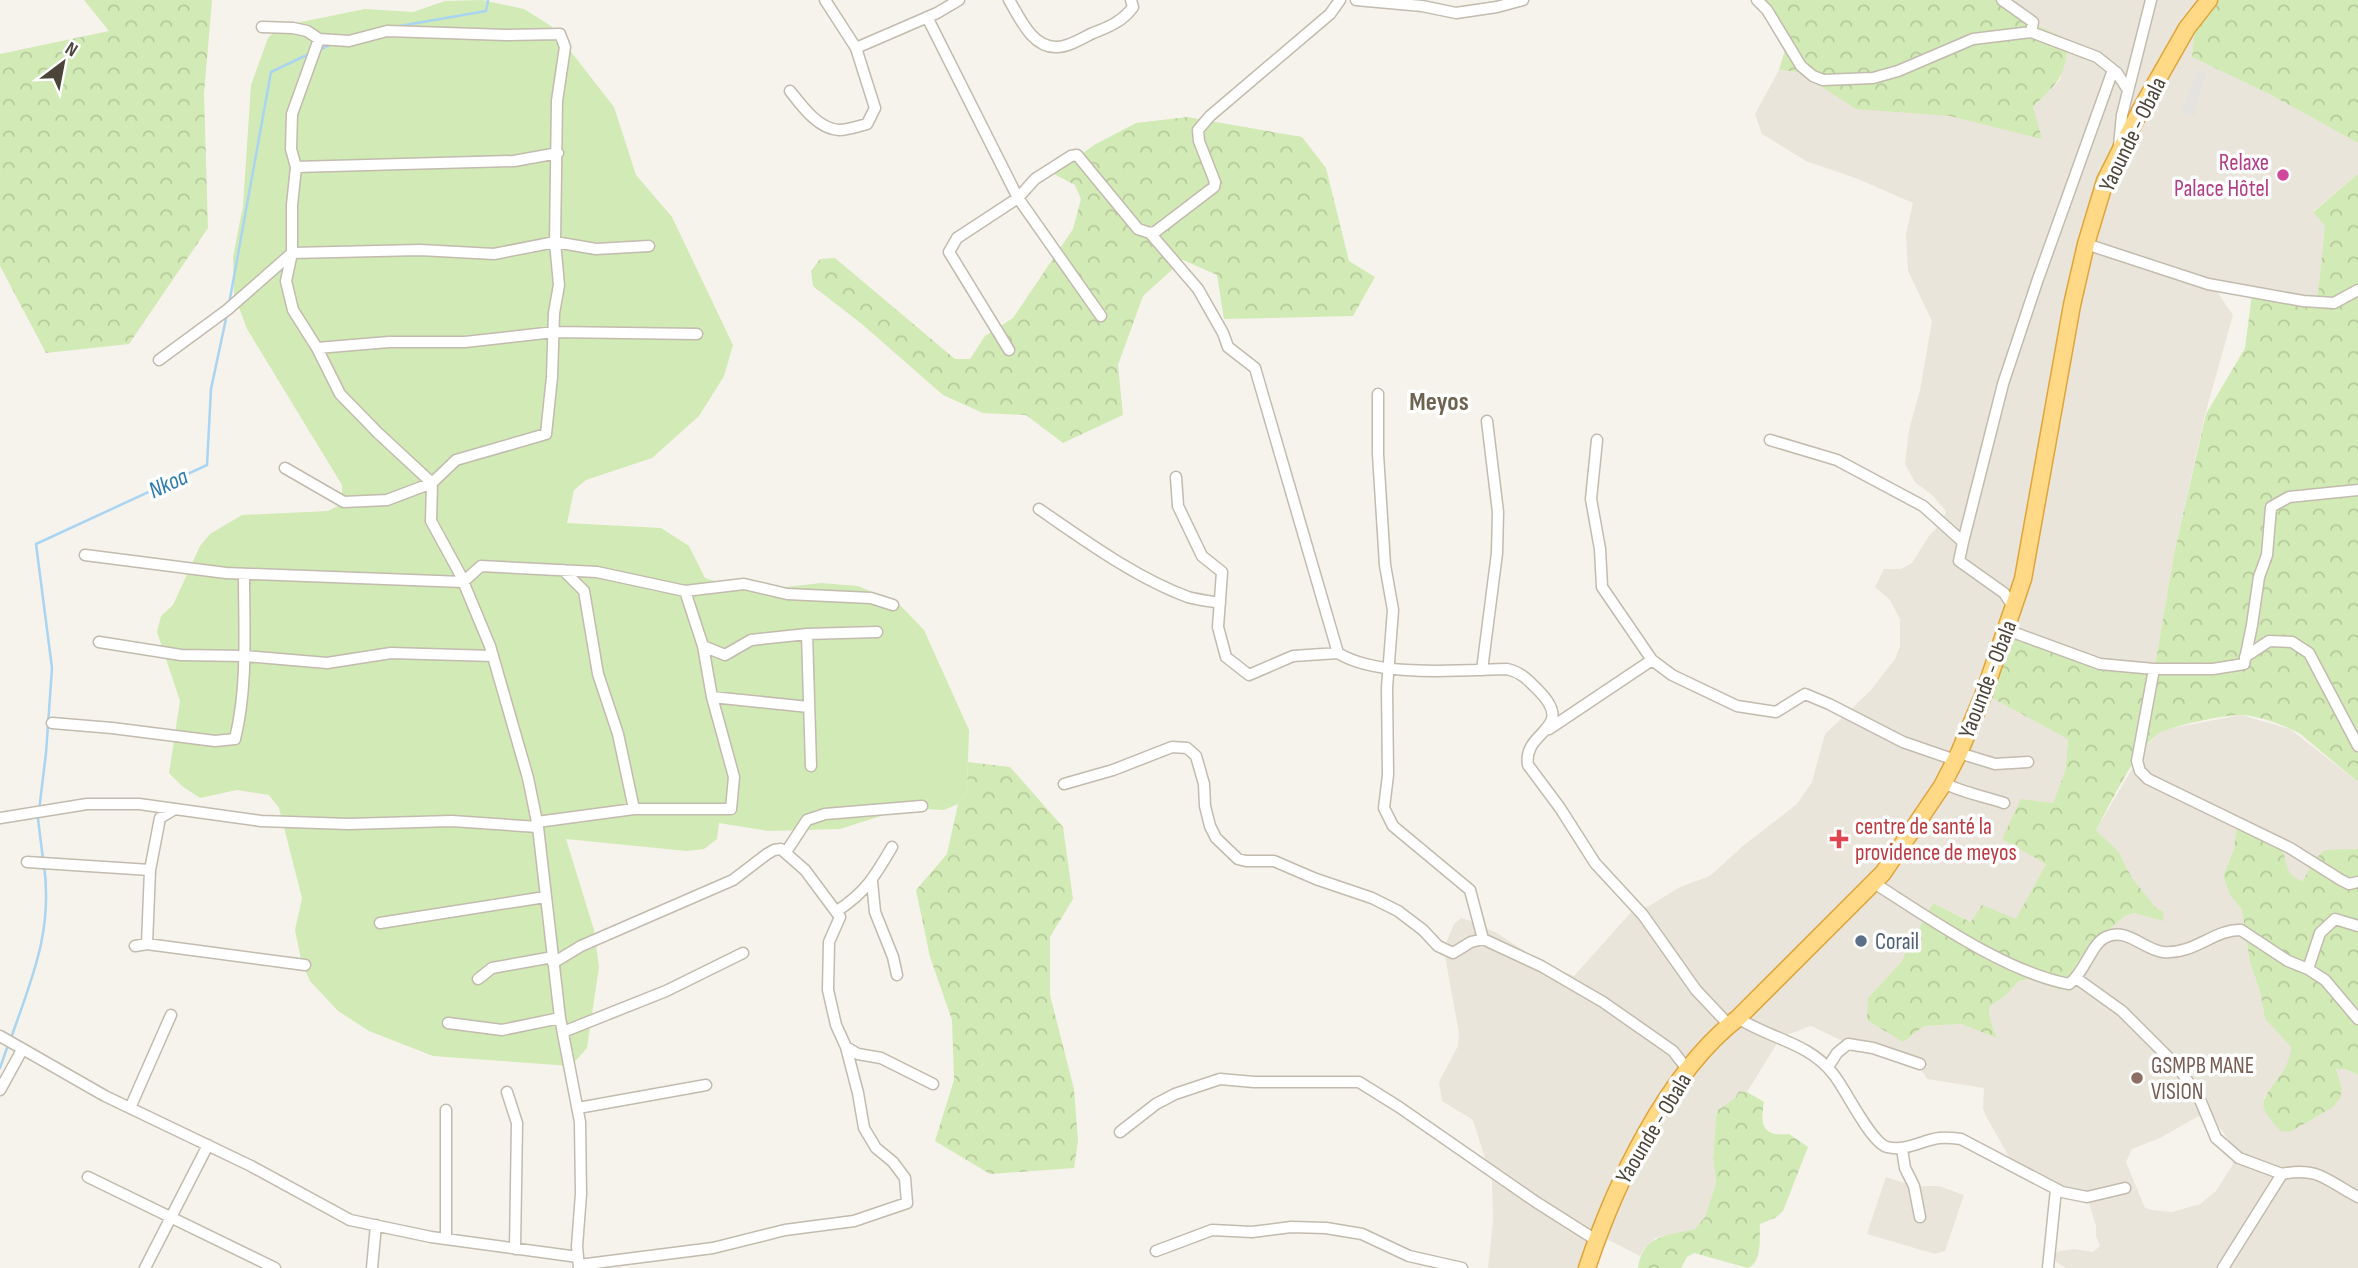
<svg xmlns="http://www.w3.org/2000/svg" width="2358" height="1268" font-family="'Sofia Sans Condensed',sans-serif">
	<defs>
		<pattern id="forest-crowns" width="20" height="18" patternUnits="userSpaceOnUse" patternTransform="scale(1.75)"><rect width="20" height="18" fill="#d2eab5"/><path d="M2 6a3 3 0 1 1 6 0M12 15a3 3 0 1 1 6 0" fill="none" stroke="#b6ca9c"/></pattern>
	</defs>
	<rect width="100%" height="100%" fill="#f6f3ec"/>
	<!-- residential -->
	<path fill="#eae5da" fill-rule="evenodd" d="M2003,0H2198L2192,57L2269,94L2358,143V174L2313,211L2325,226L2317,303L2211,283L2233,315L2205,415L2174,554L2155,666L1983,693L2068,738L2065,772L2053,804L2046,864L2017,919L1972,922L1933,903L1901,962L1868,998L1902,1042L1924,1026L1961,1024L1997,1037L1990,1019L1989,1007L2006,995L2019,981L2030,979L2060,990L2087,948L2125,916L2134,913L2164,920L2132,878L2118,851L2096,830L2145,747L2158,734L2167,729L2241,715L2290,729L2358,782V849L2314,860L2304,881L2294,879L2288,871L2283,851L2236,831L2234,849L2223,876L2230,895L2242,910L2250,963L2260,991L2265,1019L2291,1047L2292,1057L2264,1098V1108L2280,1131L2342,1088L2335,1069H2345L2358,1075V1268H2066L2056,1262L2054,1252L2074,1249L2093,1252L2100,1246L2096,1236V1226L2087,1197L2062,1192L2015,1167L1987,1118L1983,1109L1984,1088L1927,1079L1917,1063L1855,1047L1811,1026L1781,1037L1747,1092L1739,1091L1735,1098L1718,1110L1716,1118L1713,1159L1716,1183L1705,1217L1696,1229L1655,1238L1644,1249L1640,1256L1597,1234L1584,1268H1488L1493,1221L1492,1181L1473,1120L1442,1101L1439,1082L1458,1046L1459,1033L1445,956V946L1454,924L1461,918L1468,920L1497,933L1544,964L1574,976L1634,909L1649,906L1680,887L1710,876L1744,845L1797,804L1812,782L1825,734L1870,691L1895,659L1900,646V619L1890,600L1875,587L1884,569H1901L1912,563L1929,536L1943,521L1946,511L1932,495L1915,482L1905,464L1909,430L1920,390L1932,321L1908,271L1906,234L1913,203L1858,179L1806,161L1762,134L1755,114L1779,70L1824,75L2030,110L2060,80L2067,55L2068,41L2033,23ZM2204,1116L2217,1124L2233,1146L2235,1153L2232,1166L2216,1191L2200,1204L2172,1212L2152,1210L2145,1208L2126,1162L2132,1149L2160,1138L2197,1117Z
		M1886,1177L1914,1186H1939L1964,1195L1945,1251L1935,1254L1867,1234Z"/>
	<!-- green -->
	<path fill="#d2eab5" d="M482,0L524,9L551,26L614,107L636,175L672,217L733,345L724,376L699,416L652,458L586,480L574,490L567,523L661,528L689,546L705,578L721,583L759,590L821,583L858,586L897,602L924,630L969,730L967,791L958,804L944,810L906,808L840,829L768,831L719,823L717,839L704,849L687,851L566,839L594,930L599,967L587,1048L571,1066L433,1056L369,1031L338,1011L310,981L302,964L295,930L302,898L279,808L269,795L237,790L200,798L182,786L169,773L180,701L157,632L161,616L173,605L200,546L210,534L242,515L328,511L342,504V485L247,329L234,294L233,257L243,206L251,85L268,38L281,26L365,9L413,12L445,1Z"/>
	<!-- forest -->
	<path fill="url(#forest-crowns)" d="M84,0H212L204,94L208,228L129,344L46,353L0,266V54L109,31Z
		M1764,0H2003L2033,23L2068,40C2066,78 2058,82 2033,107L2042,139L1950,116L1856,109L1799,72L1779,70L1787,43Z
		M2198,0H2358V143L2269,94L2192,57Z
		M1187,117L1302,137L1326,168L1349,261L1375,277L1353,316L1224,319L1217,275L1183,260L1143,296L1118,365L1123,415L1063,443L1026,415L983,413L943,395L863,325L813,286L811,271L820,259L835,258L955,359H970L985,336L1013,318L1073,229L1081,199L1075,185L1054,174L1094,145L1136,123Z
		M2358,174V782L2299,733C2283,725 2260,716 2242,715C2228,714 2169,726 2158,734C2134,752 2111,803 2096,830L2118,851L2132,878L2157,909L2163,911L2164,921L2134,913L2125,916L2087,948L2060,990L2030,979L2019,981L2006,995L1989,1007L1990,1019L1997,1038L1961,1024L1924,1026L1903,1042L1867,1020L1868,998L1901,962L1933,903L1971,922L1982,905L2016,919L2046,864L2002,839L2021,799L2053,803L2065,772L2068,739L1983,693L2006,634L2100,664L2155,666L2174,554L2206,414L2245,348L2252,294L2317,303L2325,226L2313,212Z
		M968,762L1010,767L1063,827L1073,899L1050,937V995L1074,1089L1078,1141L1074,1168L990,1174L935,1141L954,1080L952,1020L930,957L916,890L947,854L958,804L967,791Z
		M2242,823C2253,829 2266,835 2276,843C2292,856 2279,874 2303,881L2314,860L2325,850L2358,849V1075L2345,1069H2336L2342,1088L2340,1098L2333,1107L2290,1132L2280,1131C2276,1125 2266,1116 2264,1108C2259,1093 2292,1071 2291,1047L2265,1019L2260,991L2250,963L2242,910L2230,895L2223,876L2234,849L2236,831Z
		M1739,1091L1747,1092L1764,1102C1760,1125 1762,1137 1789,1134L1808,1147L1783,1211L1775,1218L1760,1224C1759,1239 1763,1261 1748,1268L1694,1253L1687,1257L1681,1268H1638C1643,1234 1667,1236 1695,1229L1705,1217L1716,1183L1713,1159L1716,1117L1718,1110L1735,1098Z"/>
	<!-- parking -->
	<path fill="#e5e3e0" d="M2198,70L2206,72L2194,116L2180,113Z"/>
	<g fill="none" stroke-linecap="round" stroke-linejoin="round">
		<!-- stream -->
		<path stroke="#a9d4f2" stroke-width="2.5" d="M394,27L486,11L488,0
			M349,36L366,32
			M317,51L334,43
			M229,304L271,72L311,53
			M43,859L38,819L46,753L52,668L36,544L207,465L211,389L227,314
			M11,1038C32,978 53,931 44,865
			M0,1068L8,1045"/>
		<!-- minor casing -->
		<g stroke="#c2bbae" stroke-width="13">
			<path id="minor" d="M1009,0C1020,18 1032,48 1057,47C1069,47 1082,38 1093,33C1109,27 1123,21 1133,7L1131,0
				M1356,0L1422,6L1456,13L1497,7L1523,0
				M1757,0L1767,10L1801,66L1813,76L1823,80L1873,78L1898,71L1973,39L2031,32L2097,57L2117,73L2128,90
				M2002,0L2033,22L2031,32
				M927,17L1018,198L1101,316
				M262,27L293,28L307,31L319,39L349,41L387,31L506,35L560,34L565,47L557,101L555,242L559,285L554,313L552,377L546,434L456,460L432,483L387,500L344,502L285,468
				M319,39L292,114L291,149L296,167L292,205V253L286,281L293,310L317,348L340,394L378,433L432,483L431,521L460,574L490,646L528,778L538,827L560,1018L580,1122L581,1194L577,1246L579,1268
				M856,48L937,13L959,0
				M790,91C802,106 818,129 839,130C848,130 859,126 867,124L875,108L856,48L825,0
				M2119,146L2122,115L2151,0
				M296,167L514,161L558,153
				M1150,233L1198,289L1223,333L1228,347L1255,368L1338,653C1378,678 1460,670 1507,669C1521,672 1528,680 1538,690C1578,730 1522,730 1528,765L1560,808L1595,863L1643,915L1696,990L1729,1025
				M2086,244L2208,284L2303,301L2334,303L2358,290
				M317,348L389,342H465L554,332L697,334
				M1009,350L949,252L957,238L1018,198L1035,179L1071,156L1077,155L1138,229L1150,233L1155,232L1214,187L1215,182L1199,141L1198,130L1210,116L1330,14L1340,0
				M159,360L227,310L292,253L420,250L494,254L555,242L596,249L649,246
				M1378,394V454L1385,565L1393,610L1387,688L1388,775L1384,808L1393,826L1470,890L1483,939
				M1597,440L1591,499L1600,549L1602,587L1652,660L1672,675L1737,706L1776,712L1805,694L1829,704L1903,742L1955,760
				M1770,440L1837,460L1923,506L1963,542L1959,561L2004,593L2014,608
				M1176,477L1178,506L1202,556L1222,572L1218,627L1226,657L1249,675L1293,656L1338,653
				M1039,509C1084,540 1136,578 1188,597C1198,600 1210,601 1220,603
				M1963,542L2003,384L2038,279L2113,70
				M85,555L226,573L463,582L481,566L597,572L685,591L703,646L712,697L734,777L731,809H634L537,822
				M563,570L584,591L598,674L618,734L634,809
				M685,591L744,584L787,594L871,598L893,605
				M2007,630L2100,664L2154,669H2213L2244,664L2252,625L2259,577L2267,555L2271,507L2289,497L2358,490
				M807,634L811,766
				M99,642L181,655L244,656L327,663L391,653L493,656
				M703,646L725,655L751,640L807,634L877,632
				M2245,657L2269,641L2292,642L2309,653L2358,746
				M2154,669L2137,761L2140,771L2148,779L2290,848L2341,880L2349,884L2358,882
				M1482,670L1497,553L1498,512L1487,421
				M712,697L809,707
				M52,723L112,728L215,741L235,739C248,686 244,628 244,574
				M1549,729L1652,660
				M1959,753L1995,764L2028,762
				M1944,783C1963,793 1984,796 2004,803
				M1064,784L1113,770L1172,747L1187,748L1196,756L1204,784L1205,806L1210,826L1216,838L1238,859L1246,861H1274L1316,879L1372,898L1398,911L1423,930L1438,946L1453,953L1471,942L1483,939L1541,966L1603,1002L1673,1051L1687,1069
				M0,818L87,804H139L175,809
				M786,852L807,820L825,814L922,806
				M27,862L150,870
				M872,881L875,912L893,957L897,975
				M1874,883C1929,918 2005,972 2069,984C2085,972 2091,944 2106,937C2127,927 2144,950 2163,952C2194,955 2214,929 2241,930L2288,961L2308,969L2325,980L2358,1019
				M837,911C866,892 875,876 892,847
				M380,923L545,897
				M147,944L150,870L160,818L175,809L261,821L349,824L452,821L538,827
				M135,946L147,944L305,965
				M553,963L581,946L733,880L767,854L774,850L781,849L805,870L840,917L829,942L828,990L836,1025L846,1047L858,1054L881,1058L933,1084
				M2308,969L2320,933L2335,919L2358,926
				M2076,978L2122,1011L2179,1068L2201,1102L2216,1138L2239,1158L2282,1174
				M478,979L492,968L553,957
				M1738,1018C1770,1039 1809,1042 1834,1075C1846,1090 1871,1143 1887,1147C1906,1152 1922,1140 1939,1138C1946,1137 1954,1138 1961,1139L2062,1192L2087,1197L2125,1188
				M448,1023L502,1030L560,1018
				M563,1032L666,991L743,953
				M0,1036L105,1096L251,1166L350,1220L431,1237L578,1257
				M1828,1067L1837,1053L1848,1044L1873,1048L1920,1064
				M0,1090L22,1050
				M507,1092L517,1123L515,1249
				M130,1108L171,1015
				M578,1108L706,1085
				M1120,1132L1156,1104L1175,1094L1220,1079L1254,1082H1359L1399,1107L1536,1202L1596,1240
				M1902,1149L1905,1168L1914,1186L1920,1217
				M88,1177L275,1268
				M446,1239V1110
				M1156,1251L1212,1230L1252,1232L1291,1227L1326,1228L1362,1234L1409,1256L1462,1268
				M579,1265L713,1248L785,1230L854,1221L907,1203L905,1178L893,1162L876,1148L864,1128L858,1093L846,1047
				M145,1268L208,1145
				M372,1268L376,1225
				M2048,1268L2056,1189
				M2223,1268L2282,1174C2319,1166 2328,1182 2358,1197"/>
		</g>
		<!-- trunk casing -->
		<g stroke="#e0a43c" stroke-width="19">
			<path id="trunk" d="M1587,1268C1615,1184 1667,1073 1738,1018L1883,873L1942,786L1959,753L1983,696L2023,579L2072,305L2086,244L2105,181L2142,107L2187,28L2209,0"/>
		</g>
		<!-- minor -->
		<use href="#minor" stroke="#fff" stroke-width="10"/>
		<!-- trunk -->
		<use href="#trunk" stroke="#ffd985" stroke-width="16"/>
	</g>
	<!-- markers -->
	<circle fill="#d1479c" stroke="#fff" stroke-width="2.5" cx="2283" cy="175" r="7"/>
	<path fill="#e0444e" stroke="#fff" stroke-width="2.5" d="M1835.5 828.5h7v7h7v7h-7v7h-7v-7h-7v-7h7z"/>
	<circle fill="#5c6f8a" stroke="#fff" stroke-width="2.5" cx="1861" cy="941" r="7"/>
	<circle fill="#8d6e63" stroke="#fff" stroke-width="2.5" cx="2137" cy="1078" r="7"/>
	<g text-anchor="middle" stroke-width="7" stroke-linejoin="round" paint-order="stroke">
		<!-- street labels -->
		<g font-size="23" fill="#4b4439" stroke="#fff">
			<text transform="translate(2132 134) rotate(-64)" y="8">Yaounde - Obala</text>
			<text transform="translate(1987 679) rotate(-69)" y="8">Yaounde - Obala</text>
			<text transform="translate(1653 1128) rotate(-59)" y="8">Yaounde - Obala</text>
		</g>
		<!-- hotel labels -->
		<g font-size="23" fill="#b23c85" stroke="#fff" text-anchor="end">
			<text x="2269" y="170">Relaxe<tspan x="2269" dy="26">Palace Hôtel</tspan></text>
		</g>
		<!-- health labels -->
		<g font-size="23" fill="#be3a42" stroke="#fff" text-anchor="start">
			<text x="1855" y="834">centre de santé la<tspan x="1855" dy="26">providence de meyos</tspan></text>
		</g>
		<!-- service labels -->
		<g font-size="23" fill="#4e5e75" stroke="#fff" text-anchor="start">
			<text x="1875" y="949">Corail</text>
		</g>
		<!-- education labels -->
		<g font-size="23" fill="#785e54" stroke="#fff" text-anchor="start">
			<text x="2151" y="1073">GSMPB MANE<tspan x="2151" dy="26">VISION</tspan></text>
		</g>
		<!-- water labels -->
		<g font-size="24" font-style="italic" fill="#2e7ab2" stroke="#fff">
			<text transform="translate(168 483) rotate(-25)" y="8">Nkoa</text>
		</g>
		<!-- quarter labels -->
		<g font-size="26" font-weight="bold" fill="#6e6250" stroke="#fff">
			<text x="1439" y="410">Meyos</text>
		</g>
	</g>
	<!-- north arrow -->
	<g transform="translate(63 63) rotate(32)" stroke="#ffffff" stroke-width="5" paint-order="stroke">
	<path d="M0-5L12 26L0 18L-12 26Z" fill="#4b4439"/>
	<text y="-10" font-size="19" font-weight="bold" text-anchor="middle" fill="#4b4439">N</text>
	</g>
</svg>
